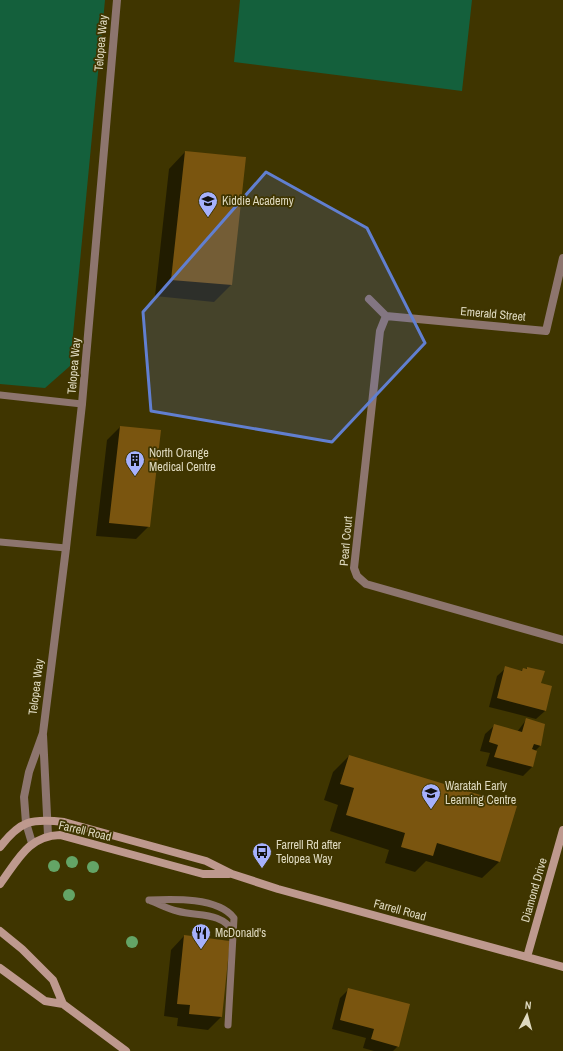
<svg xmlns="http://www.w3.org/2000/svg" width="563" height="1051" font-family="'Archivo Narrow',sans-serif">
	<rect width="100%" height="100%" fill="#3f3500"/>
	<!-- green -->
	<path fill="#14603c" d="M0,0H105L70,366L45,388L0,384Z
		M240,0H472L462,91L234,62Z"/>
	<!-- shadow -->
	<path fill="#0007" d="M185,152L245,157L231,285L214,302L155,296L169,169Z
		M120,427L149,526L136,539L96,536L107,440Z
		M506,668L520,671L528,668L540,684L545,711L536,719L489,707L497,676Z
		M526,720L544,724L540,746L535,751L532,767L523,776L486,766L490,753L480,751L485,734L494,726L517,732Z
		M349,756L499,862L482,878L426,861L415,872L385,863L389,850L330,831L338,805L324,800L333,772Z
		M184,936L229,941L221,1017L208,1030L177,1026L178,1018L164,1016L171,950Z
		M349,989L398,1046L393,1051H374L363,1048L366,1038L332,1029L340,998Z"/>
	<!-- building -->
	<path fill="#7a550f" d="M185,151L246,157L232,285L171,280Z
		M120,426L161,430L150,527L109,523Z
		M505,666L522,671L523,668L527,669V667L545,671L541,683L552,686L546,711L497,698Z
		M526,718L545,724L541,746L534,744L532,749L537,751L533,767L494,757L498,745L489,742L494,724L522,732Z
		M349,755L517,806L500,862L437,843L433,856L401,847L405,833L346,815L354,788L340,784Z
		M184,935L230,941L222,1017L189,1014L190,1005L177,1004Z
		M348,988L410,1004L399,1047L371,1039L374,1029L340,1020Z"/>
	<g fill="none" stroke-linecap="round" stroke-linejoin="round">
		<!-- lane -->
		<path stroke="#8d756e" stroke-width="7" d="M0,395L82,404
			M0,542L66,548
			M149,900C173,899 218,897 234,918L228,1025
			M151,901C159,904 168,909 177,911C199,917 220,911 234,932"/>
		<!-- street -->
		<path stroke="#8d756e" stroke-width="8" d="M369,299L386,316L546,331L563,258
			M386,316L380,331L354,568L357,576L366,584L563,640
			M43,735L48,835
			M32,843L26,823L24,797L29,772L43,733L66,548L82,404L117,0"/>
		<!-- secondary -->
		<path stroke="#be998e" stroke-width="8" d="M0,847C20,821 31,818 64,822L206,861L232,874L278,889L563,967
			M0,884C18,860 28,836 60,835L203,874H229
			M0,931L22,949L53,980L63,1004
			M527,957L563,830
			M0,968L45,1001L63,1004L126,1051"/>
	</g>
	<!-- trees -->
	<g fill="#64a466">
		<circle cx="72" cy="862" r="6"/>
		<circle cx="54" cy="866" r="6"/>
		<circle cx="93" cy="867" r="6"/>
		<circle cx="69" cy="895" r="6"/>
		<circle cx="132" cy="942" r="6"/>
	</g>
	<!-- marked area -->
	<path fill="#617fd0" fill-opacity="0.2" stroke="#617fd0" stroke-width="3" stroke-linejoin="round" d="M266,172L367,228L425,343L332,442L151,411L143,312Z"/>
	<!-- icons -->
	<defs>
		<g id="school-pin" transform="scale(1)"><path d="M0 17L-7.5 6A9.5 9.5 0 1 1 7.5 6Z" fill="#a6b1fc" stroke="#3f3500"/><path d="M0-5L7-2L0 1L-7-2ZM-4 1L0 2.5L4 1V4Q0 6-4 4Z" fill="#111"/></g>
		<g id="building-pin" transform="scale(1)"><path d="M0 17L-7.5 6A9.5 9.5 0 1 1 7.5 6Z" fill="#a6b1fc" stroke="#3f3500"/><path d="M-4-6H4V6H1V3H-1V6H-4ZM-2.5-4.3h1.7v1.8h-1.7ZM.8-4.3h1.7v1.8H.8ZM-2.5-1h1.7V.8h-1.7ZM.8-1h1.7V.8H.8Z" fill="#111"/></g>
		<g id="bus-pin" transform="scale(1)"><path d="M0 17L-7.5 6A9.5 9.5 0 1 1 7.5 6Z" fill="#a6b1fc" stroke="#3f3500"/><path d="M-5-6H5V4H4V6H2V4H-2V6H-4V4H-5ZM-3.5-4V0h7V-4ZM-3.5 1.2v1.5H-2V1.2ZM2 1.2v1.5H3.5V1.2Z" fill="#111"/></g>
		<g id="restaurant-pin" transform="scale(1)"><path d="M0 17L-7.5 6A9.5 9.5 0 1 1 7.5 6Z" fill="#a6b1fc" stroke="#3f3500"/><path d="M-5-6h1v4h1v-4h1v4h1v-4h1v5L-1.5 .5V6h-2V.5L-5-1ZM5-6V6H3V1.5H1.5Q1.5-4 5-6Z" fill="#111"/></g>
	</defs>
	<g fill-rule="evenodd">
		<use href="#school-pin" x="208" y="201"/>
		<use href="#building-pin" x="135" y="460"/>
		<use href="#school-pin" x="431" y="793"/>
		<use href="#bus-pin" x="262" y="852"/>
		<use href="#restaurant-pin" x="201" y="933"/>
	</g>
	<g text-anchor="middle" stroke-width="3.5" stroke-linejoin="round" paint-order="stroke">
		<!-- street labels -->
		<g font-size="12" fill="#dfdac0" stroke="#3f3500">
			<text transform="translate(101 43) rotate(-85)" y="4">Telopea Way</text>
			<text transform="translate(493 314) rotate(5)" y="4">Emerald Street</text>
			<text transform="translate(74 366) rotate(-85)" y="4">Telopea Way</text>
			<text transform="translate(346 541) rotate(-85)" y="4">Pearl Court</text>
			<text transform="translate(36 687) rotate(-83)" y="4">Telopea Way</text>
			<text transform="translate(85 831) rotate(13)" y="4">Farrell Road</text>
			<text transform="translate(534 890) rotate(-74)" y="4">Diamond Drive</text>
			<text transform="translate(400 910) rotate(15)" y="4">Farrell Road</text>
		</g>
		<!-- poi labels -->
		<g font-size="12" fill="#dfdac0" stroke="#3f3500" text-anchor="start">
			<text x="222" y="205">Kiddie Academy</text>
			<text x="149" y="457">North Orange<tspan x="149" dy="14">Medical Centre</tspan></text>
			<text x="445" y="790">Waratah Early<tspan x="445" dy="14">Learning Centre</tspan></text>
			<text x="276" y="849">Farrell Rd after<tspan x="276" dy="14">Telopea Way</tspan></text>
			<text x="215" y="937">McDonald's</text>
		</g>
	</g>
	<!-- north arrow -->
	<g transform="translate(527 1015) rotate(6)" stroke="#3f3500" stroke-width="3" paint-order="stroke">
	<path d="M0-3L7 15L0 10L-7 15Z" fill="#dfdac0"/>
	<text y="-6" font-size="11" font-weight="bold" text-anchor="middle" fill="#dfdac0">N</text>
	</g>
</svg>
